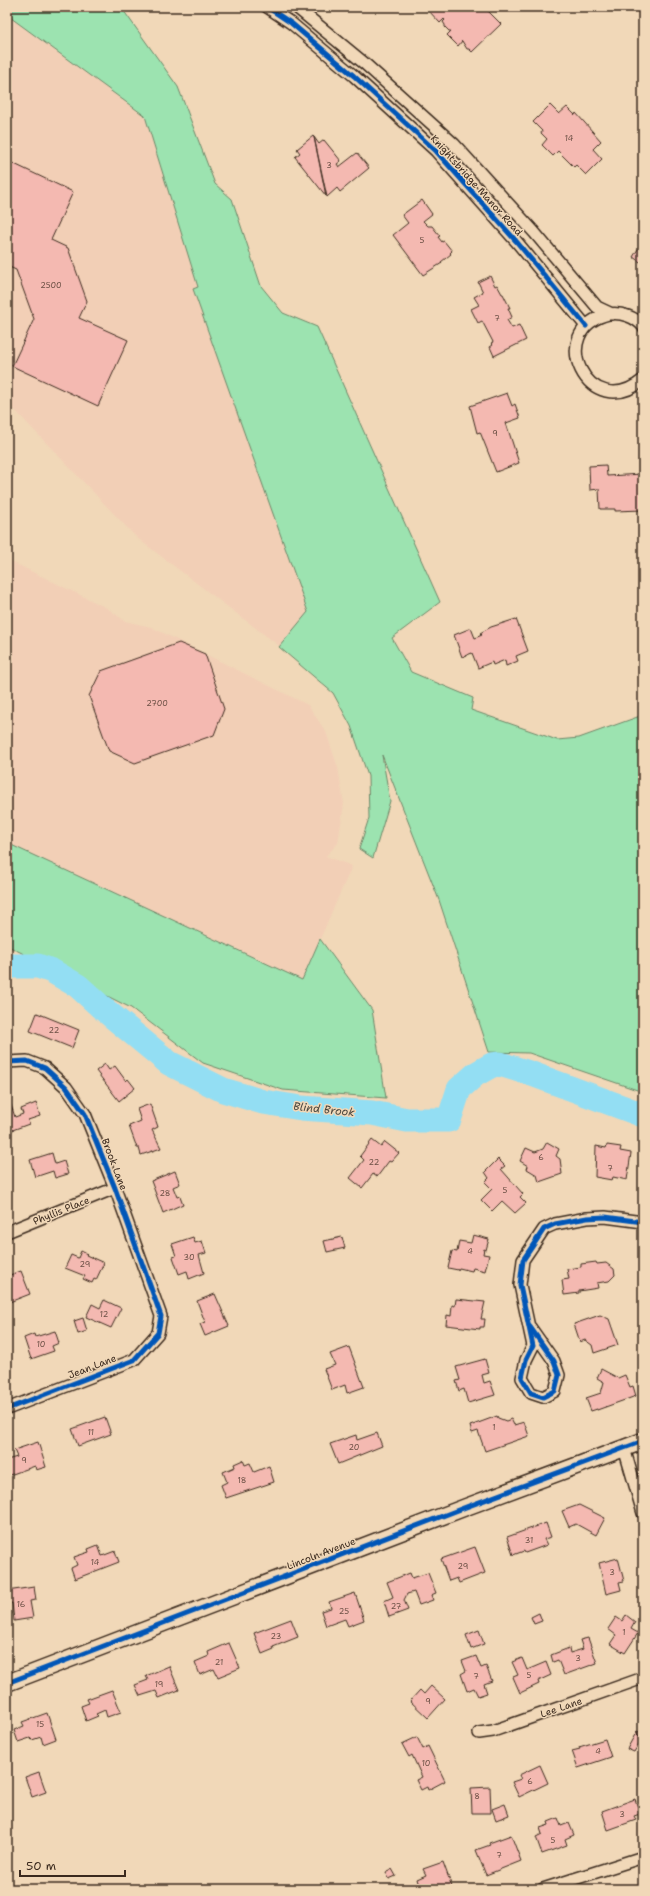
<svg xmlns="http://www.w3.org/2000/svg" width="650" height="1896" font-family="'Shantell Sans',sans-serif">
	<rect width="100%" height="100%" fill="#f1d8b8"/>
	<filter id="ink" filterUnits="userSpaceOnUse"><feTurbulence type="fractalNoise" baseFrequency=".025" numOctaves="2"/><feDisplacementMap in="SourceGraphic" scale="8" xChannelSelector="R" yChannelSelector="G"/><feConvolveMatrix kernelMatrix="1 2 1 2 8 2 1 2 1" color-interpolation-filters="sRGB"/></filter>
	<g filter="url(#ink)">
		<!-- built -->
		<path fill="#f2cfb6" d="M7,15L145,116L198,287L390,801L373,858L359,849L369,818L368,776L351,726L333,693L286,651L137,538L7,402Z
			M8,560L107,608L125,621L151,627L308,705L326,732L338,768L344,804L338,843L326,856L352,866L302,980L7,843Z"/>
		<!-- green -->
		<path fill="#9ce3b0" stroke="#6c8667" d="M7,7H121L178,87L215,184L232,199L261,286L283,313L317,327L440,602L392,638L411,672L473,698L471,710L557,740L579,738L643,715V1092L529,1053L489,1052L439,900L382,755L390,801L373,858L359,849L369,818L368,776L351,726L333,693L279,647L308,612L193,289L198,287L145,116L7,15Z
			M7,843L302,980L320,939L372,1010L386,1098L283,1090L203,1063L131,1008L10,947H7Z"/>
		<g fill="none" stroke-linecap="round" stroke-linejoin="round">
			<!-- river -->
			<path stroke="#93def3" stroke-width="25" d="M7,966H38L52,971L78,986L100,1006L169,1063L223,1090L263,1102L301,1108L372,1113L407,1120H449L459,1089L476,1074L492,1065L500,1064L532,1074L643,1115"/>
		</g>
		<!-- building -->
		<path fill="#f4b9b1" stroke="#3b2a1e" d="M431,7H484L501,24L472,52L469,49H467L462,41L458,46L447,35L451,31H449L445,27V25L443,22L445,20L444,19L440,23L428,10Z
			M550,105L559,114L567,107L575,115L576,113L601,141L593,149L602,159L586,175L576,165L574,167L558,151L553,156L542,145L547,139L541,133L542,131L533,122Z
			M313,136L314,137L326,196L295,157L300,153L297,149Z
			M314,137L319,144L324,140L341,161L337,164L339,167L357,153L369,168L340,192L337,188L327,197Z
			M8,161L73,192L51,240L68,248L87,301L79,318L128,340L98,406L12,366L34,319L16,270L7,266Z
			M422,200L432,214L423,221L428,226H432L440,236L438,237L442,242L444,241L452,251L450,253L451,254L441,262L442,263L423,275L393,235L408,223L402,215Z
			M643,241V264L633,257Z
			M490,276L495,286L497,285L502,294H503L510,308H508L512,317L507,320L512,328L519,325L526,340L494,356L490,347L493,345L491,343L493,342L482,321L478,323L471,309L479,305L474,297L483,292L478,282Z
			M507,393L512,406L515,404L520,418L506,423L519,463L496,472L480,432L477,433L470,406Z
			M606,465L607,476L643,474V510L615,511V509H600L599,489L590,490L589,466Z
			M516,619L528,651L516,656L518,661L506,666L505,660L493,665L492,662L478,668L472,653L462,657L454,635L471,628L475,638L482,635L480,633L491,627Z
			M179,643L205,654L224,709L214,735L135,763L109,751L89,696L101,671Z
			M37,1013L79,1030L72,1048L30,1031Z
			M7,1016L10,1035L7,1036Z
			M105,1064L109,1070L115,1066L126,1081L128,1079L135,1088L119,1101L96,1071Z
			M36,1103L40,1116L28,1120L29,1124L7,1132V1107L11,1105L15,1117L23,1114L21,1109Z
			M150,1104L158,1127L152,1130L161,1148L141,1155L139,1148H137L129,1126L141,1121L137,1109Z
			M372,1140L381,1147L385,1142L399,1153L391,1162L389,1161L377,1177L373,1174L362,1188L350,1178L364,1160L360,1156Z
			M547,1142L559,1149L556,1156L560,1159L562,1174L539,1182L537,1175L527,1169L528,1166L520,1161L526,1148L535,1152L543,1149Z
			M607,1145L621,1147L620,1151L631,1153L627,1180L613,1177L612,1180L595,1177L596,1146L606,1148Z
			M52,1153L55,1164L64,1161L68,1174L55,1178L53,1171L35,1177L30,1160Z
			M498,1159L505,1166L501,1169L523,1194L520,1197L526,1203L515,1213L502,1201L492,1211L481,1200L492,1189L485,1182L489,1178L485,1172Z
			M175,1171L180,1184L173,1187L177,1197L180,1196L183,1204L163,1213L151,1181Z
			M473,1235L489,1239L486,1250L484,1249L483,1254L489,1255L485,1271L473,1268L472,1271L459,1268L458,1270L448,1268L452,1251L457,1252L459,1241L471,1243Z
			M193,1237L195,1243L202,1241L206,1253L199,1255L204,1273L189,1279L187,1271L179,1274L173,1257L176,1256L172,1244Z
			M342,1237L345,1248L327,1252L324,1241Z
			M81,1251L87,1254L86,1255L104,1263L96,1280L94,1279L92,1283L83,1279L85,1276L65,1268L71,1255L78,1258Z
			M596,1262L597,1264L606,1263L614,1269L615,1275L609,1281L597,1283L598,1288L579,1291V1293L564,1295L562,1280L569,1279L567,1269L581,1267V1264Z
			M21,1271L30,1294L7,1303V1276Z
			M215,1294L229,1326L205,1336L200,1324L205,1322L197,1301Z
			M456,1299L485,1302L481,1319H485L484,1327H480V1329L446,1325L447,1315L451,1316L452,1305L455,1306Z
			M104,1300L121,1308L111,1328L86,1317L92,1304L100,1308Z
			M600,1315L609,1319L618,1345L594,1353L592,1345L585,1340L580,1342L574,1324Z
			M83,1318L87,1331L78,1334L74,1321Z
			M55,1331L59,1343L52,1346L54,1351L31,1359L24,1338L34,1334L35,1337Z
			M349,1347L364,1387L347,1393L345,1385L332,1390L324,1369L335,1365L330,1354Z
			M485,1359L489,1373L482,1375L484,1383L490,1381L495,1395L468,1403L464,1389L459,1391L456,1381L460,1380L456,1367Z
			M601,1369L618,1378L625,1375L630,1387L633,1386L636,1396L597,1410V1409L591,1411L586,1398L601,1393L604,1382L597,1378Z
			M497,1416L498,1418L506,1421L511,1419L514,1425L524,1422L529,1436L485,1451L478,1431L472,1433L470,1426Z
			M105,1417L111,1434L78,1446L72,1429Z
			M377,1433L382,1446L338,1464L330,1444L356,1435L357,1440Z
			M38,1442L46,1467L36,1470L35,1466L7,1476V1460L17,1457L14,1450Z
			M243,1460L245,1465L250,1463L254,1472L269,1466L274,1482L226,1498L221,1485L227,1482L223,1472L235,1467L234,1464Z
			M579,1505L605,1518L596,1535L576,1524L569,1527L562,1511Z
			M546,1523L551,1537L544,1539L547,1545L525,1553L524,1551L513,1555L507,1537Z
			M98,1545L102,1556L115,1551L119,1562L75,1579L71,1568L77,1565L74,1557L89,1552L88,1549Z
			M475,1547L485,1573L459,1583L457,1578L449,1581L441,1559Z
			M618,1558L624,1581L619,1582L621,1590L606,1594L599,1563Z
			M410,1573L412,1578L428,1573L436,1593L431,1595L433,1600L419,1605L414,1592L407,1594L404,1600L408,1610L389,1617L384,1601L393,1597L387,1582Z
			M34,1587L36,1600L30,1601L33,1618L14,1621L12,1603L7,1604V1591Z
			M355,1593L364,1620L348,1626L345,1619L326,1626L321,1611L331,1608L329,1602Z
			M539,1613L542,1621L534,1624L531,1617Z
			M626,1615L635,1622L631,1629L638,1633L625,1653L610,1644L616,1635L608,1629L616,1617L622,1621Z
			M291,1619L298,1637L273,1647L274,1649L262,1654L254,1633Z
			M479,1630L484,1644L471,1649L466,1635Z
			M588,1638L597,1663L564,1675L558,1660L553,1662L551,1655L569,1648L570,1653L583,1649L580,1640Z
			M229,1643L240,1668L218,1677L214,1669L200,1675L195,1662L209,1656L208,1652Z
			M476,1656L481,1668L486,1666L492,1681L484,1684L487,1693L478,1696L474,1688L467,1691L461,1674L466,1671L462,1661Z
			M522,1658L527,1670L546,1662L551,1675L538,1681L539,1684L520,1693L513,1677L518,1675L512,1662Z
			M169,1666L179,1690L159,1698L156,1691L140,1696L135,1685L148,1680L146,1676Z
			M431,1686L445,1699L428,1718L410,1701L420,1690L424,1694Z
			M112,1690L121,1712L107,1717L105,1710L96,1714L98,1716L86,1721L81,1706L89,1703L87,1699Z
			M47,1713L56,1739L43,1744L41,1737L32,1740L30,1738L18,1742L14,1730L24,1726L22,1722Z
			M643,1728V1743L640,1742L637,1731L641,1733Z
			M637,1731L640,1742L634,1752L627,1749Z
			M417,1737L423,1749L428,1746L445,1781L428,1790L427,1787L421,1790L416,1780L422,1777L412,1755L409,1757L402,1744Z
			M605,1739L611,1757L578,1768L572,1751L580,1749L579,1747Z
			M540,1765L548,1783L519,1797L512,1782L521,1779L519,1775Z
			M39,1772L46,1792L32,1797L25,1777Z
			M490,1787L491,1813H472L471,1788Z
			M635,1799L640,1814L634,1816L636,1820L608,1830L602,1811Z
			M505,1804L509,1815L496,1820L492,1809Z
			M558,1818L561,1826L569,1823L574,1835L565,1839L567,1845L542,1854L536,1837L542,1834L540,1828L549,1825L548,1822Z
			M511,1835L521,1861L486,1875L476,1850L490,1845L489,1843Z
			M443,1862L452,1887L448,1889H420L417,1879L426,1875L423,1869Z
			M392,1869L396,1876L389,1879L386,1872Z"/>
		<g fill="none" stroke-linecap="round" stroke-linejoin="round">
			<!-- street casing -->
			<g stroke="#3b2a1e" stroke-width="14">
				<path id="street" d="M267,7L291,23L354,76L436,151L516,241L586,326
					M296,7L364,63L454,144L534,232L597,307L612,314
					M643,326C635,317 621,312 609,314C543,330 589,425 643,380
					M7,1062L27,1061L45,1068L66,1087L85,1114L115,1188L161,1316L158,1333L134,1360L7,1409
					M7,1232L115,1188
					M530,1327L554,1361L559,1375L555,1391L543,1397L531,1393L522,1378L526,1360L533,1346L520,1285L523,1260L544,1229L555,1224L587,1218L605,1217L643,1222
					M624,1448L643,1513
					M479,1733L493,1731L643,1678
					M543,1889L643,1857"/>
			</g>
			<!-- secondary casing -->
			<g stroke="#3b2a1e" stroke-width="19">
				<path id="secondary" d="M7,1683L466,1507L643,1441"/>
			</g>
			<!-- street -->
			<use href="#street" stroke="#f1d8b8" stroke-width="11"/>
			<!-- secondary -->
			<use href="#secondary" stroke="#f1d8b8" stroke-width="16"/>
			<!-- cycleway casing -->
			<g stroke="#f1d8b8" stroke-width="8">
				<path id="cycleway" d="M267,7L291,23L354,76L436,151L516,241L586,326
					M7,1062L27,1061L45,1068L66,1087L85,1114L115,1188L161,1316L158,1333L134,1360L7,1409
					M530,1327L554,1361L559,1375L555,1391L543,1397L531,1393L522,1378L526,1360L533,1346L520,1285L523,1260L544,1229L555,1224L587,1218L605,1217L643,1222
					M7,1683L466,1507L643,1441"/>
			</g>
			<!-- cycleway -->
			<use href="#cycleway" stroke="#0057b8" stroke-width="5"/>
		</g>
	</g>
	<g text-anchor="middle" stroke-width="3" stroke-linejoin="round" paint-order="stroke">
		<!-- number labels -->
		<g font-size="8" fill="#694e43">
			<text x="569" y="141">14</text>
			<text x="329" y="168">3</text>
			<text x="422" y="243">5</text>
			<text x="51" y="288">2500</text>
			<text x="497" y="321">7</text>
			<text x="495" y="436">9</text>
			<text x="157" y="706">2700</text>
			<text x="54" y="1033">22</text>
			<text x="541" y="1160">6</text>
			<text x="374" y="1165">22</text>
			<text x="610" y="1171">7</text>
			<text x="505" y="1193">5</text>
			<text x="165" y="1196">28</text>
			<text x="470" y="1254">4</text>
			<text x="189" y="1260">30</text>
			<text x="85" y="1267">29</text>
			<text x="104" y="1317">12</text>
			<text x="41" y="1347">10</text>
			<text x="494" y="1430">1</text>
			<text x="91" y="1435">11</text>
			<text x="354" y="1450">20</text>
			<text x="24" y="1463">9</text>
			<text x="242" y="1483">18</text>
			<text x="529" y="1543">31</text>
			<text x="95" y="1565">14</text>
			<text x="463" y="1569">29</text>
			<text x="612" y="1575">3</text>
			<text x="21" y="1607">16</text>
			<text x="396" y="1609">27</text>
			<text x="344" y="1614">25</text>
			<text x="624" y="1635">1</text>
			<text x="276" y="1639">23</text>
			<text x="578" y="1661">3</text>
			<text x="219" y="1665">21</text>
			<text x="529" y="1678">5</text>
			<text x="476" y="1679">7</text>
			<text x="159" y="1687">19</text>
			<text x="428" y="1704">9</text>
			<text x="40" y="1727">15</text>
			<text x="598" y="1754">4</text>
			<text x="426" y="1766">10</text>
			<text x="530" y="1784">6</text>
			<text x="477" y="1799">8</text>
			<text x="622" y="1817">3</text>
			<text x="553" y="1843">5</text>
			<text x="499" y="1858">7</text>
		</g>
		<!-- street labels -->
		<g font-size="10" fill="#3b2a1e" stroke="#f1d8b8">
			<text transform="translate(477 185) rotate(48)" y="4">Knightsbridge Manor Road</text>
			<text transform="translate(115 1164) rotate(69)" y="4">Brook Lane</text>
			<text transform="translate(61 1210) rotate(-22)" y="4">Phyllis Place</text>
			<text transform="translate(92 1366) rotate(-21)" y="4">Jean Lane</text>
			<text transform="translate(321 1553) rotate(-21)" y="4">Lincoln Avenue</text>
			<text transform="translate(561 1707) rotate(-19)" y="4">Lee Lane</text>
		</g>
		<!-- water labels -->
		<g font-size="11" font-style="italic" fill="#48453e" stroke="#f1d8b8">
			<text transform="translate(324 1109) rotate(6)" y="4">Blind Brook</text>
		</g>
	</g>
	<!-- margin -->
	<rect width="650" height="1896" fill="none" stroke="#f1d8b8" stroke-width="24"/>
	<rect x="12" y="12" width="626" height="1872" fill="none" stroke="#3b2a1e" stroke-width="1.5" filter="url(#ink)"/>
	<!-- scale -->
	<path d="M20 1870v6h105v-6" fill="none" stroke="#3b2a1e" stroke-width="2"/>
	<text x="26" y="1870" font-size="12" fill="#3b2a1e" stroke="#f1d8b8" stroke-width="3" paint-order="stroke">50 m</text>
</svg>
